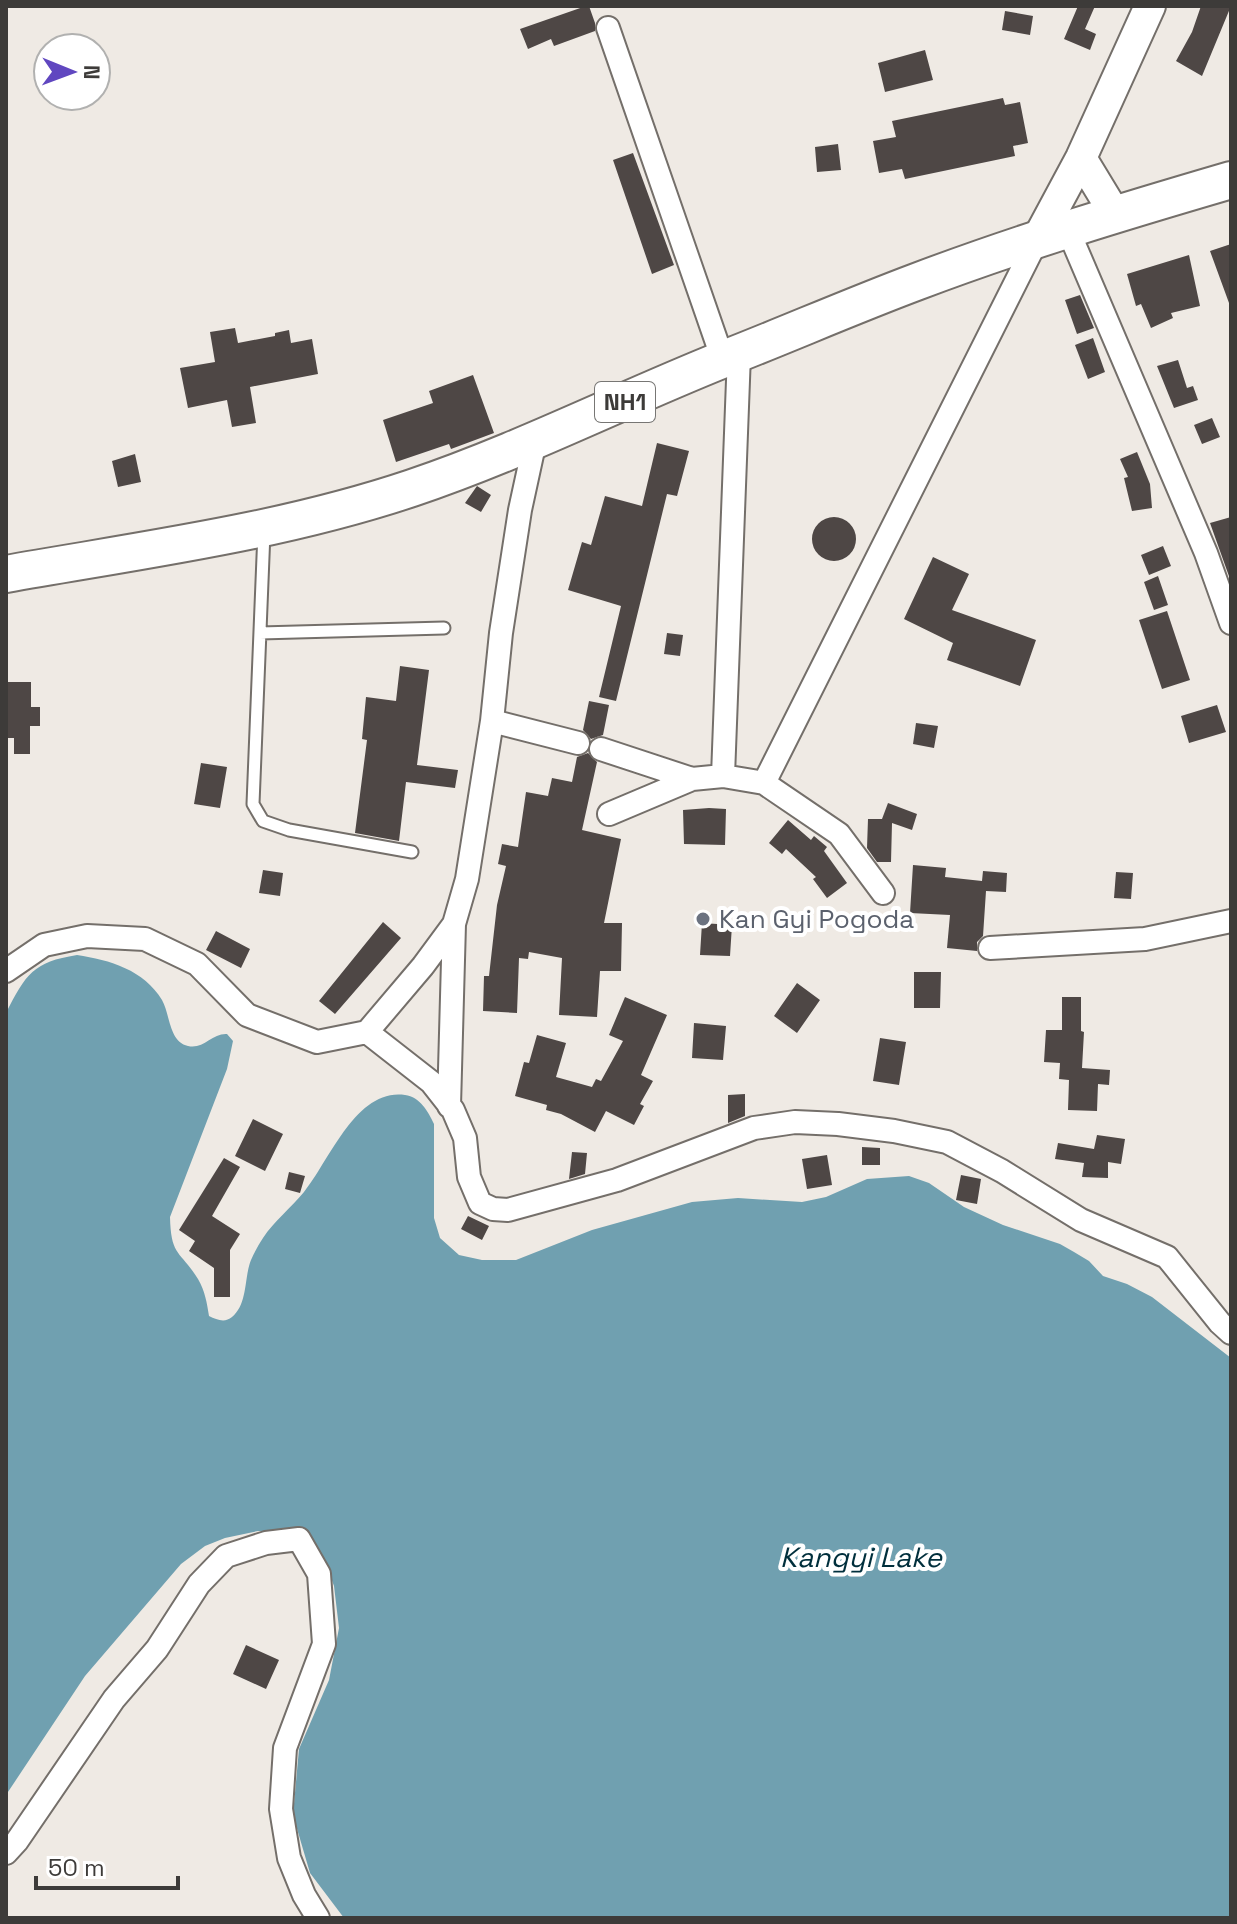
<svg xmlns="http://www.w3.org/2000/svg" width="1237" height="1924" font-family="'Space Grotesk',sans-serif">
	<rect width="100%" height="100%" fill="#efeae4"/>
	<!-- water -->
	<path fill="#70a0b0" d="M77,955C110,960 144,970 162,1000C170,1014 169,1042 188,1046C203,1050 212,1033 227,1034L233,1041L227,1069L170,1217C171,1257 180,1250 198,1279C205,1291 207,1303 209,1316C217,1320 225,1323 232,1317C248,1304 244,1277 251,1260C254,1253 259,1244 263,1238C274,1221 291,1208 304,1192C330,1160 356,1088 405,1095C420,1097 428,1111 434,1124V1218L440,1238L459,1255L482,1260H516L592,1230L692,1202L738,1198L802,1202L826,1197L867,1179L909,1176L929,1183L964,1207L1003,1225L1060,1244L1074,1252L1089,1261L1103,1276L1127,1284L1152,1297L1231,1358V1918H344L310,1873L293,1815L299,1749L329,1680L339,1628L334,1586L324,1559L308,1541L286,1531H258L225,1538L205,1546L181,1564L85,1676L6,1795V1013C26,974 33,962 77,955Z"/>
	<!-- building -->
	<path fill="#4e4745" d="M586,6H589L595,23V31L554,46L551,39L528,49L520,29Z
		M1078,6H1095L1085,29L1096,34L1090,50L1064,39Z
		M1201,6H1231L1202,76L1176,61L1192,32Z
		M1005,11L1033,16L1030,35L1002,30Z
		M925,50L933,80L885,92L878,63Z
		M1003,98L1005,105L1020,102L1028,143L1013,146L1015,156L905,179L902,169L879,173L873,141L896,137L892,121Z
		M838,144L841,170L817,172L815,147Z
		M633,153L674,265L652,274L613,160Z
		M1231,244V303H1229L1210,251Z
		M1189,255L1200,306L1171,313L1173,318L1151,328L1141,304L1136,306L1127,274Z
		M1080,295L1094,328L1077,334L1065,300Z
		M235,328L238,343L275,336V333L289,330L291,343L312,339L318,374L250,387L256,423L232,427L227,400L188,408L180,368L215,362L210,332Z
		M1093,338L1105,372L1088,379L1075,345Z
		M1178,360L1187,388L1193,386L1198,400L1174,408L1157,366Z
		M473,375L494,433L451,449L449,444L396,462L383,420L433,403L429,391Z
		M1212,418L1220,437L1202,444L1194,425Z
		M657,443L689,451L677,496L667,494L616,701L599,697L621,606L568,590L582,542L591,545L605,496L642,506Z
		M1137,452L1150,484L1152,508L1132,511L1124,478L1128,477L1120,459Z
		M135,454L141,482L118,487L112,461Z
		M477,486L491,495L481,512L465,503Z
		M812 539a22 22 0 1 1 44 0a22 22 0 1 1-44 0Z
		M1231,517V579H1230L1210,523Z
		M1163,546L1171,566L1149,575L1141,555Z
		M933,557L969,574L952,610L1036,640L1020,686L947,660L953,643L904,619Z
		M1158,576L1168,605L1154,610L1144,582Z
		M1167,611L1190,680L1162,689L1139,620Z
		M667,633L683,635L680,656L664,654Z
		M400,666L429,670L417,765L458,770L455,788L406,782L399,841L355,833L367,740L362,739L366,697L396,701Z
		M6,682H31V707H40V726H30V754H14V738H6Z
		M589,701L609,705L603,735L591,739L583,730Z
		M1217,705L1226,732L1189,743L1181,716Z
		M916,723L938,726L934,748L913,744Z
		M588,753L597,762L582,830L621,839L604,923H622L621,971H600L597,1017L559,1015L562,958L529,952L528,959L519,958L517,1013L483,1011L484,976H489L497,905L506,866L498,864L502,844L518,847L526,792L548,796L552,778L572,782L577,757Z
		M201,763L227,767L220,808L194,804Z
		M888,803L917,814L912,830L892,823L891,862H877L867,848L868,819H882Z
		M709,808L726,809L725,845L684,844L683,810Z
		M788,820L811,840L814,836L827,847L824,851L847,883L827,898L813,879L816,877L786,849L782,854L769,843Z
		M913,865L946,868L945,877L982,881L983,871L1007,873L1006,892L986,891L983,936L977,942V951L947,948L950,915L910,913Z
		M263,870L283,873L280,896L259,893Z
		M1116,872L1133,873L1131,899L1114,898Z
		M383,922L401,938L335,1014L319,1001Z
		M702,923L732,925L730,956L700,955Z
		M216,931L250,949L241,968L206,950Z
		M914,972H941L940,1008H914Z
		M797,983L820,1000L797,1033L774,1016Z
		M625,997L667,1015L641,1075L653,1081L640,1104L644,1106L634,1125L606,1111L595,1132L561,1114L546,1110L547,1105L515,1096L524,1062L529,1063L537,1035L566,1043L556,1077L592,1087L596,1079L601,1081L623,1041L609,1035Z
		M1062,997H1081V1031L1084,1032L1082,1068L1110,1070L1109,1085L1098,1084L1097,1111L1068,1110L1069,1080L1059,1079L1060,1063L1044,1062L1046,1030H1062Z
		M694,1023L726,1026L723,1060L692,1058Z
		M880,1038L906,1042L899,1085L873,1081Z
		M745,1094V1116L728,1123V1095Z
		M253,1119L283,1134L265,1171L235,1156Z
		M1097,1135L1125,1139L1121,1164L1108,1162V1178L1082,1177L1084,1163L1055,1159L1058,1143L1094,1149Z
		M862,1147L880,1148V1165H862Z
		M572,1152L587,1153L585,1174L569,1179Z
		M827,1155L832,1185L807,1189L802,1159Z
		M224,1158L240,1167L212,1216L240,1234L230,1250V1297H214V1268L189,1251L195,1241L179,1230Z
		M289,1172L305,1176L300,1193L285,1189Z
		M961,1175L981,1179L977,1204L956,1200Z
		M468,1216L489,1226L482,1240L461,1229Z
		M246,1645L279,1660L266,1689L233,1674Z"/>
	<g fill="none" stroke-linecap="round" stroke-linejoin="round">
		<!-- service casing -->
		<g stroke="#746f6a" stroke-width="15">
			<path id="service" d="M264,532L253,804L263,821L289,830L412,852
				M260,633L444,628"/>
		</g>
		<!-- minor casing -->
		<g stroke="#746f6a" stroke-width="26">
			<path id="minor" d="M608,28L723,360
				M1068,230L1206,553L1231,623
				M492,721L578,743
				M601,749L692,779
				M723,776L739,354
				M764,783L839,834L883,893
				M609,814L692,779L723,776L764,783L1037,240
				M990,948L1145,939L1231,921
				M6,971L44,945L87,936L145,939L197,964L247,1015L317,1042L367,1032L423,966L454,924L467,879L492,721L501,633L520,510L535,441
				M367,1032L431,1082L453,1110L465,1138L469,1177L480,1203L493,1209L508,1210L617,1180L754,1128L795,1122L838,1124L894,1131L947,1142L1002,1171L1081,1220L1167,1257L1220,1323L1231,1333
				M449,1106L454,924
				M6,1853L17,1841L114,1699L157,1649L199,1584L226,1556L266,1543L299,1539L319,1574L324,1644L285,1748L281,1809L289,1858L304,1895L318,1918"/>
		</g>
		<!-- secondary casing -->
		<g stroke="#746f6a" stroke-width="34">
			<path id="secondary" d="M1081,158L1115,214
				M1037,240L1081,158L1150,6"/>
		</g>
		<!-- trunk casing -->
		<g stroke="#746f6a" stroke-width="40">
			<path id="trunk" d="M6,574C142,550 281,532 412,488C519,452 619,401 724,359C788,334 852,306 916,282C1019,243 1125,211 1231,180"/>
		</g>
		<!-- service -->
		<use href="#service" stroke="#fff" stroke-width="11"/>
		<!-- minor -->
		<use href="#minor" stroke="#fff" stroke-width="22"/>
		<!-- secondary -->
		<use href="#secondary" stroke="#fff" stroke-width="30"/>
		<!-- trunk -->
		<use href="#trunk" stroke="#fff" stroke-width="36"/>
	</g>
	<!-- markers -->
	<circle fill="#6b7280" stroke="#fff" stroke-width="3" cx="703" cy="919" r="8"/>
	<g text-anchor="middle" stroke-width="8" stroke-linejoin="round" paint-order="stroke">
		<!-- shield labels -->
		<rect fill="#fff" stroke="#777674" stroke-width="2" x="595" y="382" width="60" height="40" rx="6"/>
		<g font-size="24" font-weight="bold" fill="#3d3b39">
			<text x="625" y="410">NH1</text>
		</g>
		<!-- worship labels -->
		<g font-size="26" fill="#5b616d" stroke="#fff" text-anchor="start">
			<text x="719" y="928">Kan Gyi Pogoda</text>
		</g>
		<!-- water labels -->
		<g font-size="28" font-style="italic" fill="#002f3c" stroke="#fff">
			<text x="861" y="1567">Kangyi Lake</text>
		</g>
	</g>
	<!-- border -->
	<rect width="1237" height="1924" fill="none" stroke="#3d3b39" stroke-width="16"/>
	<!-- north arrow -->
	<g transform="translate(72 72) rotate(91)"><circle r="38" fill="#ffffff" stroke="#b1b1b0" stroke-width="2"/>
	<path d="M0-6L14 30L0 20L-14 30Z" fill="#6047c0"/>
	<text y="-12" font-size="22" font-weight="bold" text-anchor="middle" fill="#3d3b39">N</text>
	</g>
	<!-- scale -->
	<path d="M36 1876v12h142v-12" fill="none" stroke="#3d3b39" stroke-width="4"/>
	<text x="48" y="1876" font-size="24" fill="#3d3b39" stroke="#ffffff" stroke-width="6" paint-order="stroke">50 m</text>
</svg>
